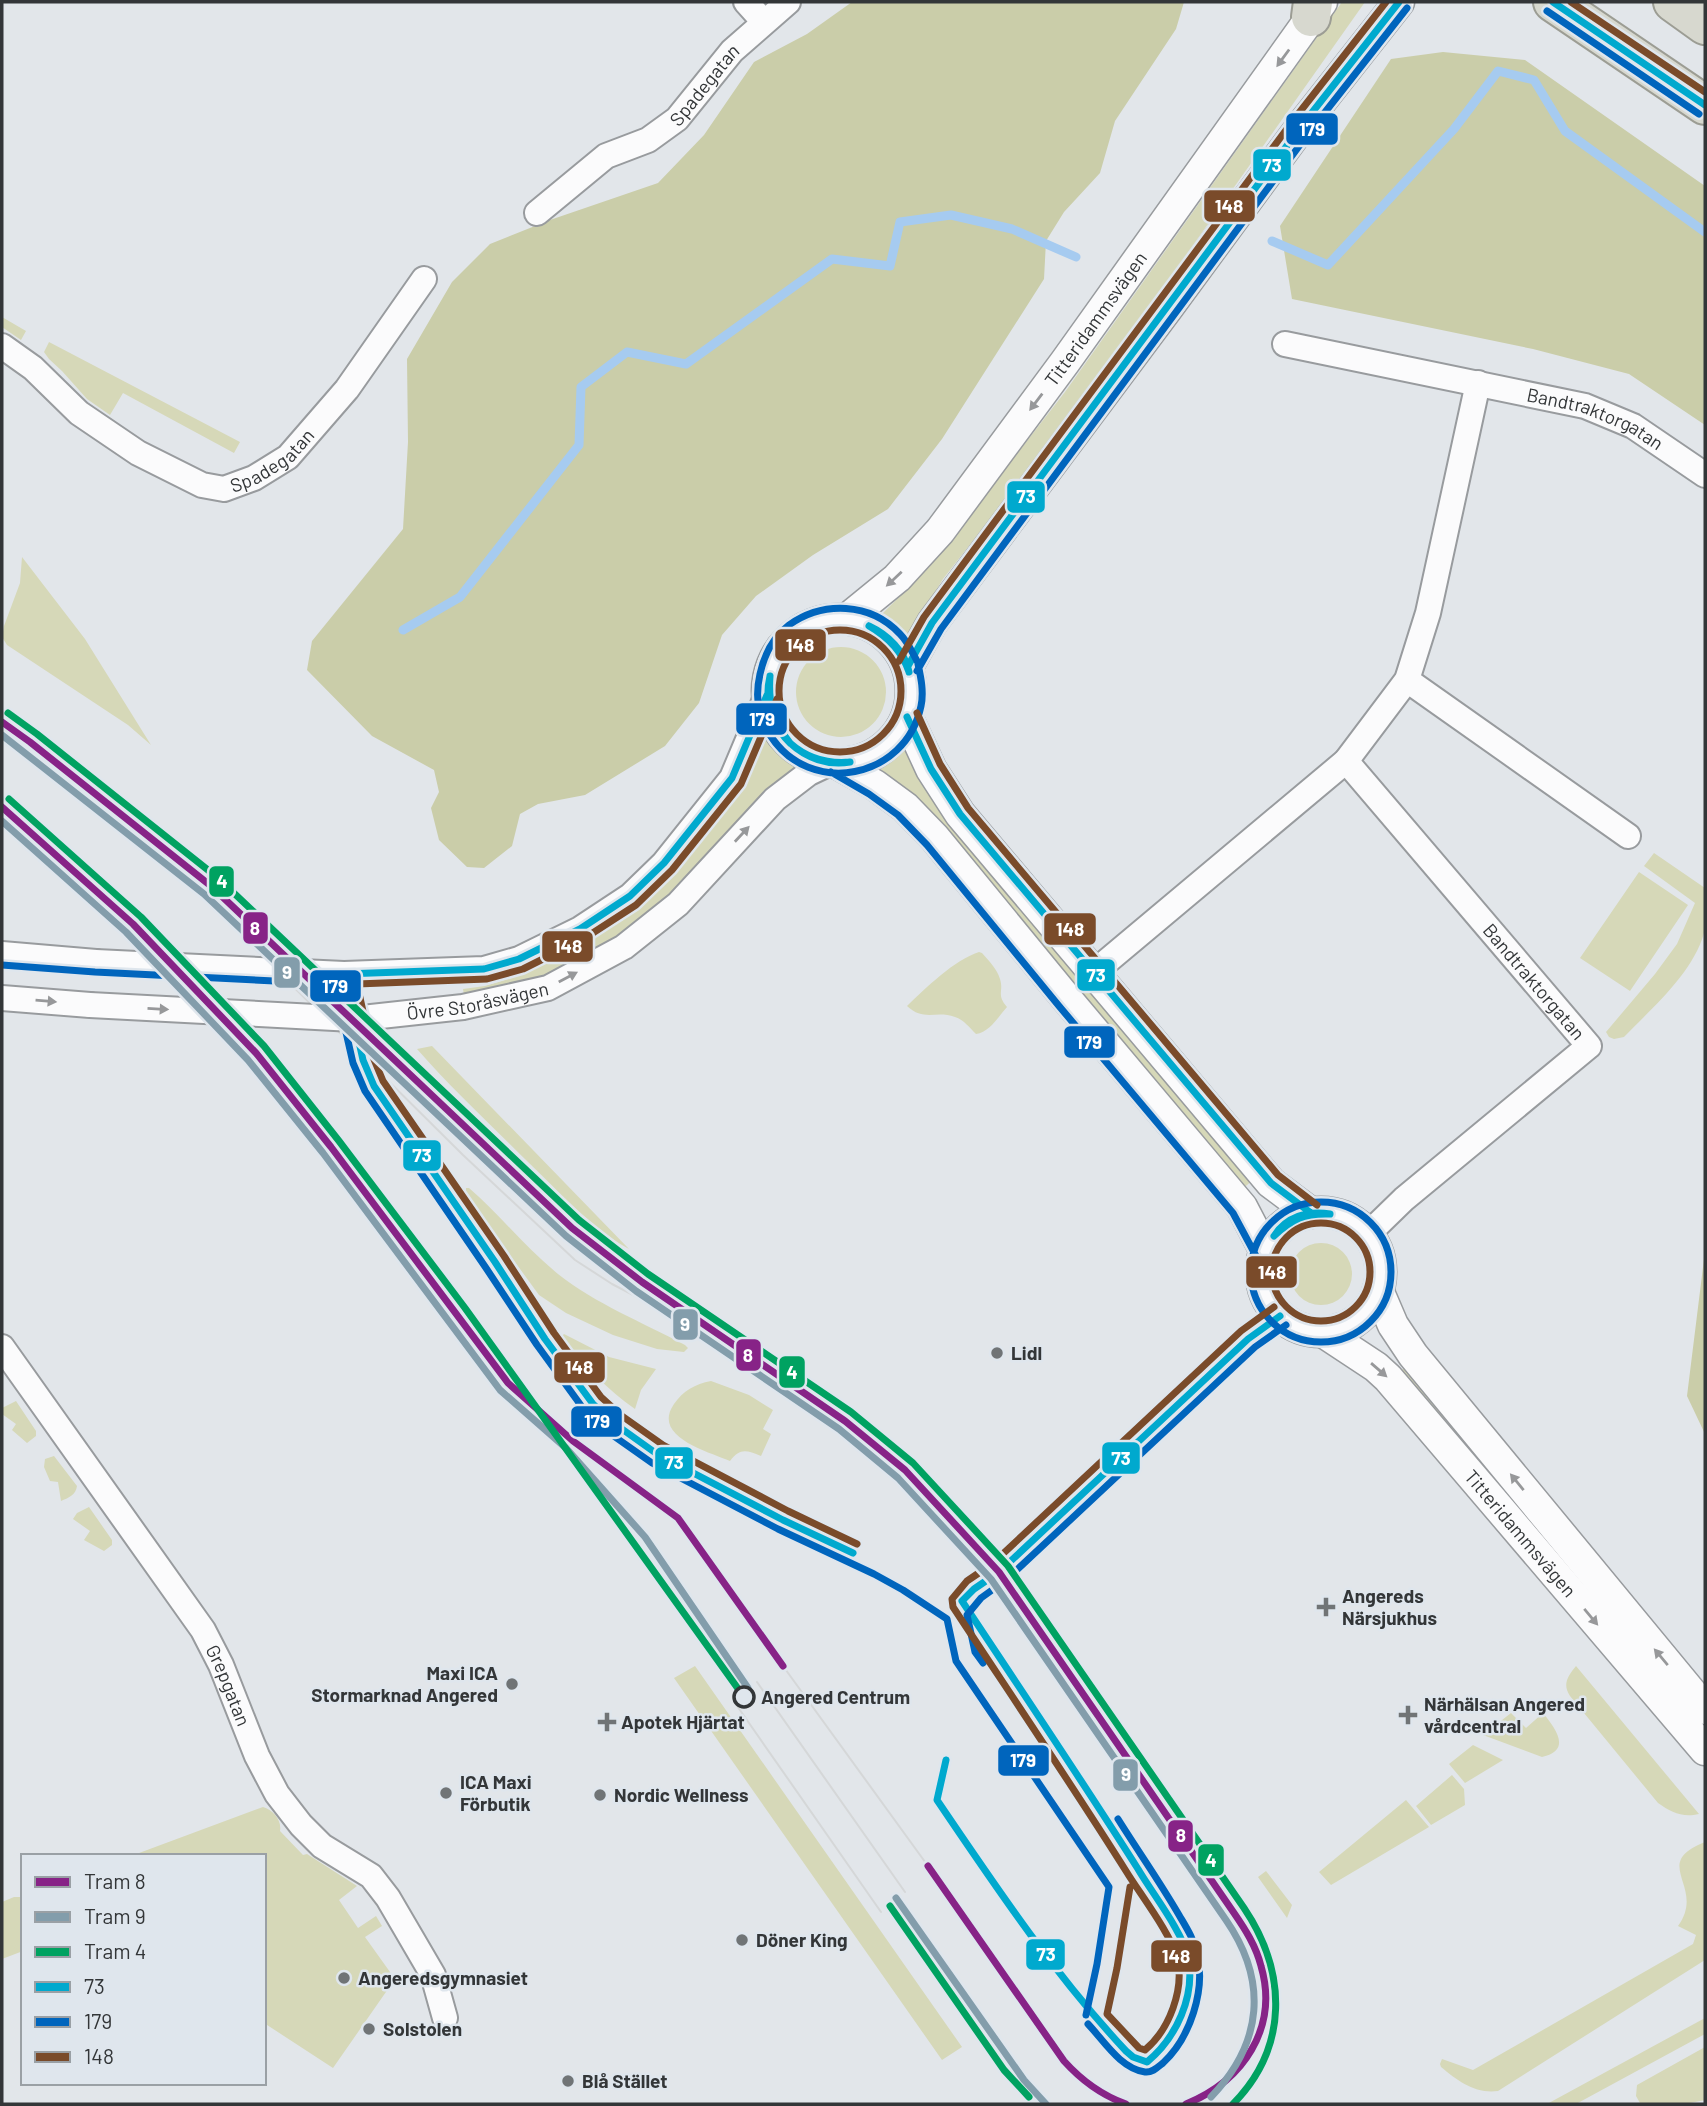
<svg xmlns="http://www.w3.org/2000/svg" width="1707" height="2106" font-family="Barlow,sans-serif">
	<rect width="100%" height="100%" fill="#e2e6ea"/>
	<!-- green -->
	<path fill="#d6d8b8" d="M1342,2H1365L1148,309L1051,441L943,579L907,638L881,615L929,567L1065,392Z
		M2,317L26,331L21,340L2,327Z
		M49,342L240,442L234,453L123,393L110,415L87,399L62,371L49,359L44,352Z
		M22,557L85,639L151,745L128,725L7,645L2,637L4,626L20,583Z
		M796 692a45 45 0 1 1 90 0a45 45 0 1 1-90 0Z
		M765,731L786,755L800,765L647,919L576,963L544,976L495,990L464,995L463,989L485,986L511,978L533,964L586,938L762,732Z
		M906,748L1253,1180L1241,1190L879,771Z
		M1654,853L1705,888C1705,902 1707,919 1704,933C1693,973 1652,1008 1624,1037L1614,1039L1609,1037L1606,1032L1655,974L1677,944L1695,903L1644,866Z
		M1639,872L1688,905L1630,991L1580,958Z
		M979,952L982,953C989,961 997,969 1000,979C1004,992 996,994 1007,1007C998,1017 990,1032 976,1034C970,1028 964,1020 955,1017C936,1010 924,1022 907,1006C926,988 954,960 979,952Z
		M432,1046L629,1249C595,1231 555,1188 527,1161C490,1124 451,1088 417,1049Z
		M466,1188H469C500,1215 526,1248 558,1274C596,1304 642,1322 685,1345L688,1348L684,1352L657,1349L613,1335L566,1313L539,1295L466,1195Z
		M1290 1274a31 31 0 1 1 62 0a31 31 0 1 1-62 0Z
		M564,1334L609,1357L656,1369L641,1390L635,1409C608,1390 585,1366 564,1341L561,1337Z
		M1407,1366L1575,1566V1580L1399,1372Z
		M711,1381L749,1395L773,1410L763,1429L771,1434L761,1456C746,1450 740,1448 730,1461C709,1452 651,1437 674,1404C683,1391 695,1384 711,1381Z
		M16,1401L36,1431V1436L27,1443L12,1430L16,1424L2,1414V1408Z
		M54,1456L77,1486C76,1495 68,1498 61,1501L58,1482L50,1481L44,1467L45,1459Z
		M89,1507L112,1540V1545L104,1551L84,1540L90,1531L73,1519L77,1513Z
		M695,1666L962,2047L942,2060L674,1678Z
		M1576,1666L1699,1814C1682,1818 1671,1812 1658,1803L1570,1696C1562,1684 1568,1676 1576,1666Z
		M1511,1713L1526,1728L1543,1713C1556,1729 1572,1750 1542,1757L1483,1735Z
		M1473,1745L1503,1760L1465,1783L1449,1764Z
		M1452,1775L1464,1789L1465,1805L1431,1825L1416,1806Z
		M1406,1800L1429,1827L1331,1885L1319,1872Z
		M263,1807C273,1810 282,1820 280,1831L303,1855L307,1854L357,1886L339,1900L358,1928L376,1916L382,1926L365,1937L395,1979L333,2068L264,2023V1856H131Z
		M1705,1842V1960L1498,2091C1475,2094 1458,2081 1441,2067L1440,2064L1442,2059L1473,2070L1693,1944L1696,1935L1678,1926C1707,1886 1649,1864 1705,1842Z
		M1266,1871L1292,1905L1287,1918L1258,1877Z
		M14,1897H23V1951L2,1959V1902Z
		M1705,2018V2034L1576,2104H1547Z
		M1705,2047V2100L1685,2104L1640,2103L1636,2096L1637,2085Z"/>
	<!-- forest -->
	<path fill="#cacda9" d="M852,2H1184L1176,29L1115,121L1100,173L1064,212L1046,241L1044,279L942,439L888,509L813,555L756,596L722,635L699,703L665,746L585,795L538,804L520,814L512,846L484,868L467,867L439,840L431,808L439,792L434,770L372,736L307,670L312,641L403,529L408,442L407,359L452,282L490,244L550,220L658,183L704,135L754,62L807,34Z
		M1443,52L1525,60L1705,186V425L1629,374L1533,349L1292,299L1280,226L1391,59Z
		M1705,1251V1434L1687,1396Z"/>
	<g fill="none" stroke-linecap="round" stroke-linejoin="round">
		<!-- stream -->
		<path stroke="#a6cbf0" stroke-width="9" d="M1272,241L1328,265L1454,129L1498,71L1534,80L1565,131L1705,232
			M403,630L460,597L579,445L581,387L627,352L686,364L832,259L890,266L900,222L951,215L1012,229L1076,257"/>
		<!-- minor casing -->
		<g stroke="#989b9e" stroke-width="28">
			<g id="minor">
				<path d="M746,2L764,22"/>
				<path id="s1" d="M537,213L606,156L648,140L677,119L732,51L788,2"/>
				<path id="s2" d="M1285,344L1585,406L1633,426L1705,475"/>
				<path id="s3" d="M2,346L33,368L79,413L138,453L202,485L224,489L254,478L288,457L347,389L424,279"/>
				<path d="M1407,680L1628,836"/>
				<path id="s4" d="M1346,761L1589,1046L1404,1199L1368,1234"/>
				<path d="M2,954L96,962"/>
				<path d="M1093,973L1346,761L1407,680L1428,613L1478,383"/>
				<path d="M344,974L484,969L519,959L580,929L630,896L664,863L732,778L767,695"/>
				<path d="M2,998L90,1005"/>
				<path id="s5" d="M353,1019L463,1007L548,988L624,947L678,904L775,799L809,773L830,763"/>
				<path id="s6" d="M2,1347L203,1630L221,1665L257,1756L277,1794L301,1825L322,1846L371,1876L388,1898L433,1975L445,2018"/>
				<path d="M1019,1552L1248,1339L1280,1316"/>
			</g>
		</g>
		<!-- tertiary casing -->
		<g stroke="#989b9e" stroke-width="33">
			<g id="tertiary">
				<path id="s7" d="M848,618L897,578L940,531L1065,362L1322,2"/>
				<circle cx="839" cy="691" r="72"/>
				<path d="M908,666L932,623L1167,309L1303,124L1399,2"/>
				<path d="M907,717L931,769L960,814L1271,1183L1311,1213"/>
				<path d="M836,763L875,785L905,807L935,838L1067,999L1242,1207L1265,1251"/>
				<circle cx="1321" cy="1272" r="60"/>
				<path d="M1378,1290L1393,1325L1413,1355L1705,1709"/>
				<path id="s8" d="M1323,1332L1376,1367L1388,1378L1705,1750"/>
			</g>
		</g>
		<!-- trunk casing -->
		<g stroke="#9c9d94" stroke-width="42">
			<path id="trunk" d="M1553,2L1705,105
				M1673,2L1705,25
				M1311,17L1313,2"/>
		</g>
		<!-- minor -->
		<use href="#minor" stroke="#fbfbfc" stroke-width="24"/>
		<!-- tertiary -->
		<use href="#tertiary" stroke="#fbfbfc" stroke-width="30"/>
		<!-- trunk -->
		<use href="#trunk" stroke="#d7d8cf" stroke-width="38"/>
		<!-- tram -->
		<path stroke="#d5d7d8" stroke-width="2" d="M162,847L225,919L463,1155L575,1260L612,1284L739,1350L804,1392
			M783,1666L928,1866
			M757,1682L905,1892
			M735,1703L881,1912"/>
		<!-- minor-bridge casing -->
		<g stroke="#989b9e" stroke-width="28" stroke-linecap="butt">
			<path id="minor-bridge" d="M96,962L344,974
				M90,1005L353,1019"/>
		</g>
		<!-- minor-bridge -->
		<use href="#minor-bridge" stroke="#fbfbfc" stroke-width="24"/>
		<!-- bus-1 casing -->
		<g stroke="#dfe6ed" stroke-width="12">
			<path id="bus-1" d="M1553,2L1705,105
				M869,626C888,635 905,651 909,672
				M869,626C888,637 902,651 909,672
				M908,666L932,623L1303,124L1399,2
				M770,676C768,703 773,722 790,743
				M770,676C764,702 771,724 790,743
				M907,717L931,769L960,814L1271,1183L1311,1213
				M790,743C807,758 828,764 850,762
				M790,743C806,758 828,766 850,762
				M344,974L363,1060L374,1086L495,1262L545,1339L593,1404L615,1424L657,1454L783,1520L853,1553
				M344,974L484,969L519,959L580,929L630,896L664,863L732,778L767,695
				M1274,1236C1286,1217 1308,1210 1330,1214
				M1274,1236C1292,1219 1304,1213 1330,1214
				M962,1601L974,1589L999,1572L1248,1339L1280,1316
				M946,1760L937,1800C996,1887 1054,1974 1126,2051L1133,2057L1147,2062C1176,2038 1196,1996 1188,1957C1182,1931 1152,1893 1138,1869C1081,1779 1021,1690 962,1601"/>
		</g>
		<!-- bus-2 casing -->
		<g stroke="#dfe6ed" stroke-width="12">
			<path id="bus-2" d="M1547,11L1699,114
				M917,661C912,652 908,642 900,634C870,602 823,601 789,625C773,637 764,656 760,674C755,696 757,716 770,735C810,798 906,779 921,706C924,692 921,678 918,664
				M917,671L941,629L1311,130L1407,8
				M831,772L869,794L898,815L927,845L1059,1006L1233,1213L1256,1256
				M2,965L95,972L335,984L353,1063L365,1091L486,1268L537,1345L585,1411L608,1432L652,1463L778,1529L874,1574L903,1590L947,1619L956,1661L1109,1887L1097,1964L1086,2015
				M1251 1272a70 70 0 1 1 140 0a70 70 0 1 1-140 0Z
				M983,1663L975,1652L967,1615L981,1598L1006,1580L1255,1347L1286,1325
				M1088,2024C1104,2041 1121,2069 1145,2072C1152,2073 1158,2067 1163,2063C1190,2038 1206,1990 1197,1954C1194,1939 1186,1927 1179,1915C1160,1882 1138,1851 1118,1819"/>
		</g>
		<!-- bus-3 casing -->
		<g stroke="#dfe6ed" stroke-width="12">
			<path id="bus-3" d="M1571,2L1705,92
				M779 691a61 61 0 1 1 122 0a61 61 0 1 1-122 0Z
				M899,661L924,617L1295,118L1386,2
				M777,699L741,784L672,870L636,905L585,938L523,969L487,979L357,984L373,1057L383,1081L504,1256L554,1333L601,1397L622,1416L663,1445L788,1511L857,1544
				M917,713L940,764L968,808L1278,1175L1317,1205
				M1272 1272a49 49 0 1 1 98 0a49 49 0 1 1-98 0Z
				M1130,1887L1117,1968L1107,2014L1139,2048L1145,2050C1169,2030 1185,1989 1177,1958C1171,1934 1140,1894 1126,1871C1070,1782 1011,1695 953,1607L952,1599L967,1581L992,1564L1241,1331L1274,1307"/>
		</g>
		<!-- bus-1 -->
		<use href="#bus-1" stroke="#00a9ce" stroke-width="7"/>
		<!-- bus-2 -->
		<use href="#bus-2" stroke="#0065bd" stroke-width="7"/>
		<!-- bus-3 -->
		<use href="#bus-3" stroke="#7a4b2a" stroke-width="7"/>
		<!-- tram-1 casing -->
		<g stroke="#dfe6ed" stroke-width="12">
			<path id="tram-1" d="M2,722L30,742L211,886L572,1228L642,1282L845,1421L905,1470L999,1572L1234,1913C1245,1929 1256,1946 1261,1966C1279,2028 1243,2081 1186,2104
				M2,807L133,924L256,1053L331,1147L508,1383L573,1441L678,1518L783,1666
				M928,1866L1064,2061C1082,2081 1101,2095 1126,2104"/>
		</g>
		<!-- tram-2 casing -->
		<g stroke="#dfe6ed" stroke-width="12">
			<path id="tram-2" d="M2,735L204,894L566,1236L636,1291L839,1429L898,1478L991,1579L1226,1920C1268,1981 1263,2043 1211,2097
				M2,821L126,932L248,1060L323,1153L500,1390L566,1448L645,1537L748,1688
				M896,1898L1024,2080L1046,2104"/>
		</g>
		<!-- tram-3 casing -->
		<g stroke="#dfe6ed" stroke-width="12">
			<path id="tram-3" d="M8,713L37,734L218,878L579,1220L648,1274L851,1412L913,1463L1008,1566L1244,1908C1287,1972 1289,2047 1233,2104
				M9,799L141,917L264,1046L339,1141L465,1308L744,1697
				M890,1906L1004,2070L1029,2097"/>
		</g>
		<!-- tram-1 -->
		<use href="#tram-1" stroke="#872387" stroke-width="7"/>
		<!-- tram-2 -->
		<use href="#tram-2" stroke="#839dab" stroke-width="7"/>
		<!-- tram-3 -->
		<use href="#tram-3" stroke="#00a261" stroke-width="7"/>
	</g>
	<!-- one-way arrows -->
	<defs><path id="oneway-solid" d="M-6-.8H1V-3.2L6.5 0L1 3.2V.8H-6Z" transform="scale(1.75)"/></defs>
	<g fill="#97989a">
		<use href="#oneway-solid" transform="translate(1283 58) rotate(126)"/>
		<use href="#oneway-solid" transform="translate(1036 402) rotate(127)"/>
		<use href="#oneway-solid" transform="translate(894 579) rotate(137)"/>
		<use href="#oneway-solid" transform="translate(742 834) rotate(-47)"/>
		<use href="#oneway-solid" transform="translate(568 977) rotate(-28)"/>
		<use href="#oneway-solid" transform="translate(46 1001) rotate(5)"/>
		<use href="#oneway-solid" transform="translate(158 1009) rotate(3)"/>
		<use href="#oneway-solid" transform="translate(1379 1370) rotate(41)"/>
		<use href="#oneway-solid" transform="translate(1517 1482) rotate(-129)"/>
		<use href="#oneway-solid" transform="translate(1591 1617) rotate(50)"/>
		<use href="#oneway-solid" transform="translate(1661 1657) rotate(-130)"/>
	</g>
	<!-- markers -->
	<g fill="#707476" stroke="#dfe6ed" stroke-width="2.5">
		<circle cx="997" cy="1353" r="7"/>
		<path d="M1322.5 1596.5h7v7h7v7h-7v7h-7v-7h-7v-7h7z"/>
		<circle cx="512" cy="1684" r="7"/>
		<path d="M1404.5 1704.5h7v7h7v7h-7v7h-7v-7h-7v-7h7z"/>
		<path d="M603.5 1711.5h7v7h7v7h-7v7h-7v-7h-7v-7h7z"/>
		<circle cx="446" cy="1793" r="7"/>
		<circle cx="600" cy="1795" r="7"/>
		<circle cx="742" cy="1940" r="7"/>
		<circle cx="344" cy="1978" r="7"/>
		<circle cx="369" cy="2029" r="7"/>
		<circle cx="568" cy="2081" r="7"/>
	</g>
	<circle fill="#dfe6ed" stroke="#333638" stroke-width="3.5" cx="744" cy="1697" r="10"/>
	<g text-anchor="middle" stroke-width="5" stroke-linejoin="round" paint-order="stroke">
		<!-- street labels -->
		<g font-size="19" fill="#333638" stroke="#dfe6ed">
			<text dy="7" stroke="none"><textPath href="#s1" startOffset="214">Spadegatan</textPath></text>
			<text dy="7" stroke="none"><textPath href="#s7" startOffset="390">Titteridammsvägen</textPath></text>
			<text dy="7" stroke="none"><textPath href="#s2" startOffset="320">Bandtraktorgatan</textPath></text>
			<text dy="7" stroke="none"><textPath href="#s3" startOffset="324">Spadegatan</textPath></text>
			<text dy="7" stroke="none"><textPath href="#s4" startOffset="290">Bandtraktorgatan</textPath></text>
			<text dy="7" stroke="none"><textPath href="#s5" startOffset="126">Övre Storåsvägen</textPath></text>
			<text dy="7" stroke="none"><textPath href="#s8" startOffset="284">Titteridammsvägen</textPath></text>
			<text dy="7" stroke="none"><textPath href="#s6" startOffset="408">Grepgatan</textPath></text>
		</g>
		<!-- poi labels -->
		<g font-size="19" font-weight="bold" fill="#333638" stroke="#dfe6ed" text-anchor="start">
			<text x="1011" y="1360">Lidl</text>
			<text x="1342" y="1603">Angereds<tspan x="1342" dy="22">Närsjukhus</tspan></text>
			<text x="498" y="1680" text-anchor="end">Maxi ICA<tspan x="498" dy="22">Stormarknad Angered</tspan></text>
			<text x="1424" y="1711">Närhälsan Angered<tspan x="1424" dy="22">vårdcentral</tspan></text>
			<text x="621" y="1729">Apotek Hjärtat</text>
			<text x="460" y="1789">ICA Maxi<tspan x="460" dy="22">Förbutik</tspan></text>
			<text x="614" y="1802">Nordic Wellness</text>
			<text x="756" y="1947">Döner King</text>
			<text x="358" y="1985">Angeredsgymnasiet</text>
			<text x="383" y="2036">Solstolen</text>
			<text x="582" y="2088">Blå Stället</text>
		</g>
		<!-- stop labels -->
		<g font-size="19" font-weight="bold" fill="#333638" stroke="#dfe6ed" text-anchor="start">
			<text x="761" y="1704">Angered Centrum</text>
		</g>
	</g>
	<g stroke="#dfe6ed" stroke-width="2.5">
		<rect x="1285" y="112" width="54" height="34" rx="7" fill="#0065bd"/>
		<rect x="1252" y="148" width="40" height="34" rx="7" fill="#00a9ce"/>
		<rect x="1203" y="189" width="53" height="34" rx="7" fill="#7a4b2a"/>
		<rect x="1006" y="480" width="40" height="34" rx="7" fill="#00a9ce"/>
		<rect x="774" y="628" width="53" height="34" rx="7" fill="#7a4b2a"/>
		<rect x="735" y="702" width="53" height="34" rx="7" fill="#0065bd"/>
		<rect x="208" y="865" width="27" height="33" rx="7" fill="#00a261"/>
		<rect x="242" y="911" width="27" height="34" rx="7" fill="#872387"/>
		<rect x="1043" y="912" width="54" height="34" rx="7" fill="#7a4b2a"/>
		<rect x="541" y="930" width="53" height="33" rx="7" fill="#7a4b2a"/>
		<rect x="273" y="956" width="28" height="33" rx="7" fill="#839dab"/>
		<rect x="1076" y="958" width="40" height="34" rx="7" fill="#00a9ce"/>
		<rect x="309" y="969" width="53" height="34" rx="7" fill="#0065bd"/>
		<rect x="1063" y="1025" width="53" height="34" rx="7" fill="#0065bd"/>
		<rect x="402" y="1139" width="40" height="33" rx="7" fill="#00a9ce"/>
		<rect x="1245" y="1255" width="53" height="34" rx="7" fill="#7a4b2a"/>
		<rect x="672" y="1308" width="27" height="33" rx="7" fill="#839dab"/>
		<rect x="735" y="1338" width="27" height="34" rx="7" fill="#872387"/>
		<rect x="553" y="1351" width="53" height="33" rx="7" fill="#7a4b2a"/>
		<rect x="778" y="1355" width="28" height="34" rx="7" fill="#00a261"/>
		<rect x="570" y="1405" width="53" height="33" rx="7" fill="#0065bd"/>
		<rect x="1101" y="1441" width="40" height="34" rx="7" fill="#00a9ce"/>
		<rect x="654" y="1446" width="40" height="34" rx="7" fill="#00a9ce"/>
		<rect x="997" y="1744" width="53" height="33" rx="7" fill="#0065bd"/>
		<rect x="1112" y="1758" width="27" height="34" rx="7" fill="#839dab"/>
		<rect x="1167" y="1819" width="27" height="34" rx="7" fill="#872387"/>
		<rect x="1197" y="1843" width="28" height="34" rx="7" fill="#00a261"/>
		<rect x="1025" y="1938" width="41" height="33" rx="7" fill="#00a9ce"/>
		<rect x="1150" y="1939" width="53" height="34" rx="7" fill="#7a4b2a"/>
	</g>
	<g font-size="19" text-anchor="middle" font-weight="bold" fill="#fff">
		<text x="1312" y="136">179</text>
		<text x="1272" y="172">73</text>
		<text x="1229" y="213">148</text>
		<text x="1026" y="503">73</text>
		<text x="800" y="652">148</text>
		<text x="762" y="726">179</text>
		<text x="222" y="888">4</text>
		<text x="255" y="935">8</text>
		<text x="1070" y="936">148</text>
		<text x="568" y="953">148</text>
		<text x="287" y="979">9</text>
		<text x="1096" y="982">73</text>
		<text x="335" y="993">179</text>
		<text x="1089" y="1049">179</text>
		<text x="422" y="1162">73</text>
		<text x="1272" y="1279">148</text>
		<text x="685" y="1331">9</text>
		<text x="748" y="1362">8</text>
		<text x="579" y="1374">148</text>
		<text x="792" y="1379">4</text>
		<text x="597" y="1428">179</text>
		<text x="1121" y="1465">73</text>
		<text x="674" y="1469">73</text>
		<text x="1023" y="1767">179</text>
		<text x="1126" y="1781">9</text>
		<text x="1181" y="1842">8</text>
		<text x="1211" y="1867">4</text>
		<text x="1046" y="1961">73</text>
		<text x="1176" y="1963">148</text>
	</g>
	<!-- border -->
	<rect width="1707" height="2106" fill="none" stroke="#333638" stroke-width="7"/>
	<!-- legend -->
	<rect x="21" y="1854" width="245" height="231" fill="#dfe6ed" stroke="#9aa0a5" stroke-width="2"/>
	<rect x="35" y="1877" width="35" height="10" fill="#872387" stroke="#9aa0a5" stroke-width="2"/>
	<text x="84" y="1889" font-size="21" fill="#333638">Tram 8</text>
	<rect x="35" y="1912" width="35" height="10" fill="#839dab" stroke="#9aa0a5" stroke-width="2"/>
	<text x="84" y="1924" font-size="21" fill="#333638">Tram 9</text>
	<rect x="35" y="1947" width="35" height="10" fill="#00a261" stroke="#9aa0a5" stroke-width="2"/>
	<text x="84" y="1959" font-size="21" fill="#333638">Tram 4</text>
	<rect x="35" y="1982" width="35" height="10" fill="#00a9ce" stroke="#9aa0a5" stroke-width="2"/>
	<text x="84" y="1994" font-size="21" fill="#333638">73</text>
	<rect x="35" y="2017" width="35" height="10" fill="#0065bd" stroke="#9aa0a5" stroke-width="2"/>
	<text x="84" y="2029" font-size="21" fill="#333638">179</text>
	<rect x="35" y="2052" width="35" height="10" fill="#7a4b2a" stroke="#9aa0a5" stroke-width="2"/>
	<text x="84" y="2064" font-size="21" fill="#333638">148</text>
</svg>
